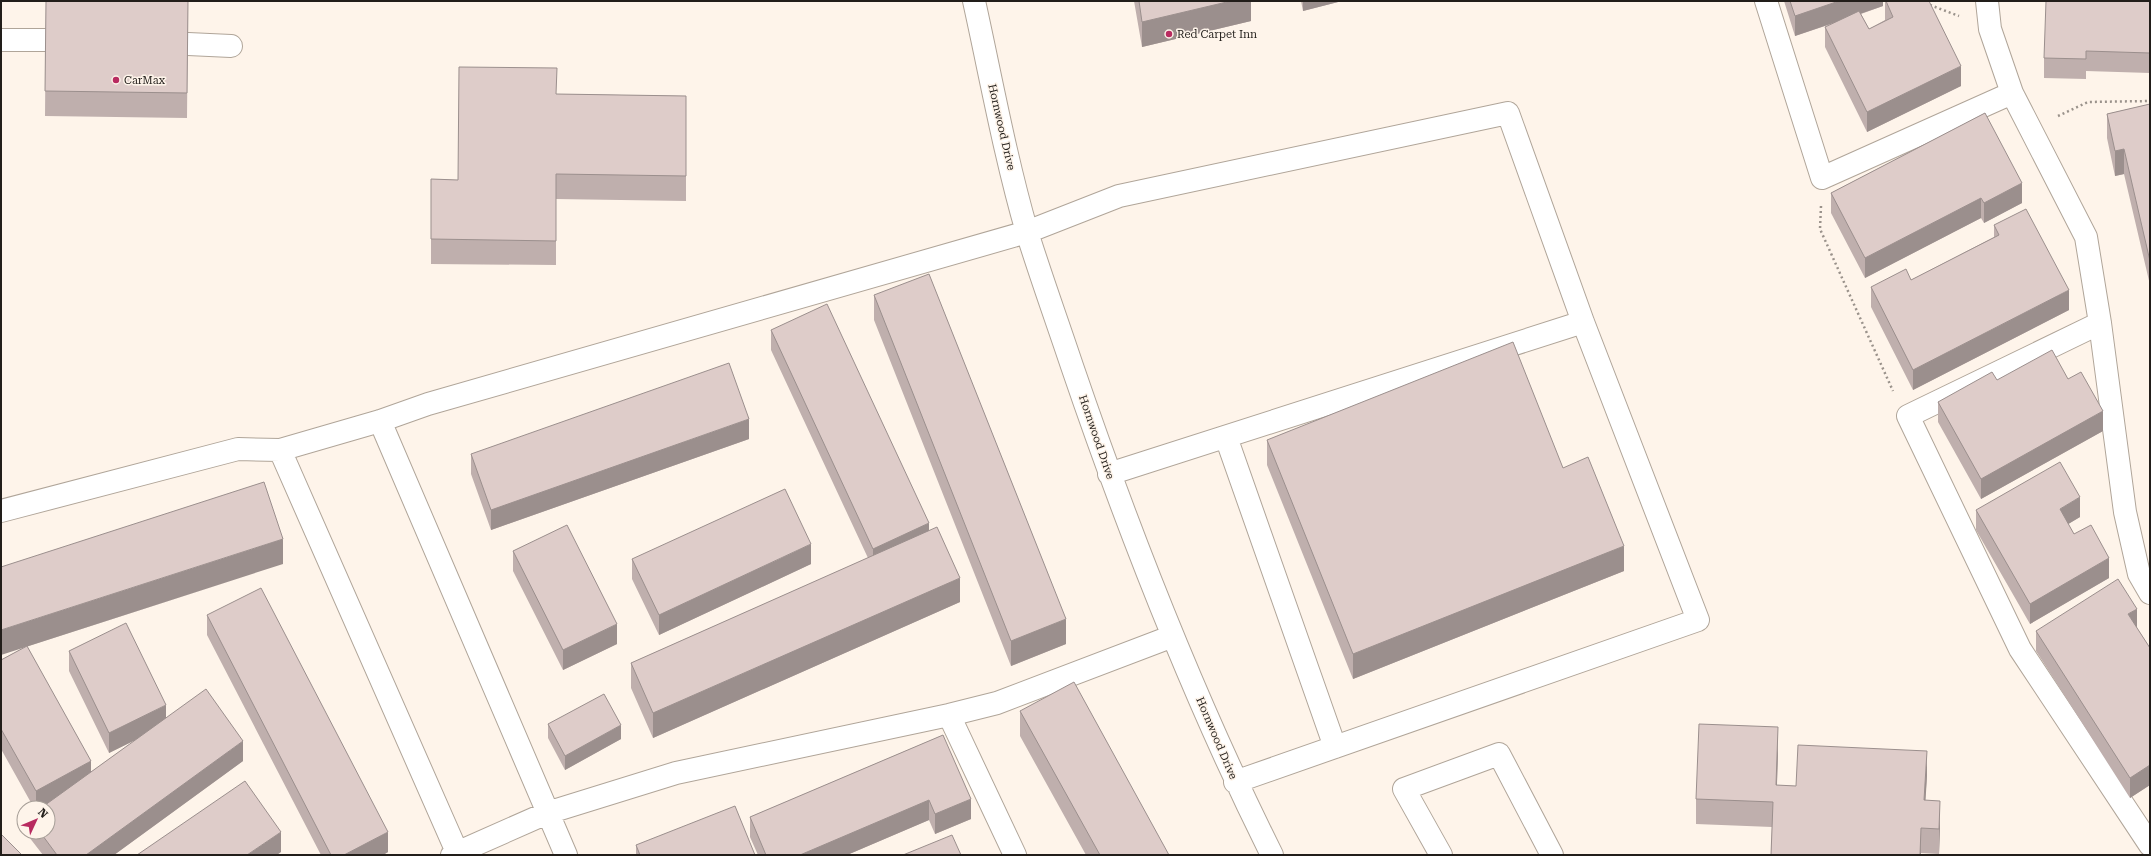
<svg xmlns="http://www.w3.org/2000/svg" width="2151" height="856" font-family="'Roboto Serif',serif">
	<rect width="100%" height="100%" fill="#fef4ea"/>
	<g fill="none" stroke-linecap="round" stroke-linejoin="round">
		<!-- minor casing -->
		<g stroke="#b0a599" stroke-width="24">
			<path id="minor" d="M974,1C991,78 1005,156 1027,232C1041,277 1057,321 1072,366C1129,533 1193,697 1272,855
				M1766,1L1822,178L2012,93
				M1987,1L1990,29L2012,93L2086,237L2100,323L2125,512L2139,574L2150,593
				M1,40H45
				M188,44L231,46
				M2100,323L1908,416L2020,649L2150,845
				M380,421L566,855
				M1226,437L1335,747
				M280,450L457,852
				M1109,474L1583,322
				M1,511L238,449L280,450L380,421L428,404L1027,232L1119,196L1508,113L1583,322L1698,620L1235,782
				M949,715L1015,855
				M452,855L547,813L676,773L949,715L997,703L1173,636
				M1441,855L1404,789L1499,754L1552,855"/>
		</g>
		<!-- path -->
		<path stroke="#9a928b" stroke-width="2.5" stroke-dasharray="2 3" stroke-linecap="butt" d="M1930,5L1959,16
			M2058,116L2088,102L2150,101
			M1821,206L1820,229L1893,391"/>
		<!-- minor -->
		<use href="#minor" stroke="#fff" stroke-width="22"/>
	</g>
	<!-- wall -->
	<path fill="#bfafad" d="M46,1H188L187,118L45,116Z
		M1134,1H1251V21L1142,47Z
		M1301,1H1342L1303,11Z
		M1784,1H1883V6L1861,14L1869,29L1885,20V1H1929L1961,86L1867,132L1825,47V27L1834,23L1795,36Z
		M2150,1V73L2086,71V79L2044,78V58Z
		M557,94L686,96V201L556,199V265L431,264V179L458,180Z
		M2150,104V285L2124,174L2115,176L2107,138V114Z
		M1985,113L2022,203L1984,223L1981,218L1865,278L1831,213V193Z
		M1994,225L2069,310L1913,390L1871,307V287L1911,280L1994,237Z
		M874,295L1066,644L1011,666L874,320Z
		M771,330L929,531L960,602L653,738L631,688V663L868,558L771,350Z
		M2068,379L2103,431L1981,499L1938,422V402L1997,380Z
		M749,439L491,530L471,474V454Z
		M1267,440L1563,468L1624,571L1353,679L1267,465Z
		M1976,510L2080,517L2068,524L2074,534L2109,578L2030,624L1976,530Z
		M513,551L617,644L563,670L513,571Z
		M632,559L811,564L659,635L632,579Z
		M283,564L27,646L91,772L137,739L109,753L69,671V651L166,718L243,761L114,855H43L29,837V832H48V808H34L1,749V660L25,647Z
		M207,615L388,852L383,855H321L207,635Z
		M2137,628L2150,648V785L2130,798L2036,651V631Z
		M1020,711L1169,855H1086L1020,736Z
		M548,724L621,739L565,770L548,738Z
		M943,735L971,819L935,834L929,820L847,855H758L750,837V817Z
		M1778,752L1777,785L1796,786L1927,776L1925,801L1940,826L1939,854L1921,853V855H1771L1772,827L1696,824V799Z
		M636,845L755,855H636Z"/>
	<!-- shaded-wall -->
	<path fill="#9b8f8d" d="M1231,1H1251V21L1142,47V22Z
		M1303,1H1342L1303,11Z
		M1839,1H1883V6L1795,36V16Z
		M1961,66V86L1867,132V112Z
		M2124,149V174L2115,176V151Z
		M2022,183V203L1984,223V203Z
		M1981,198V218L1865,278V258Z
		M2069,290V310L1913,390V370Z
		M2103,411V431L1981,499V479Z
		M749,419V439L491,530V510Z
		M2080,497V517L2060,529V509Z
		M929,523V543L873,569V549Z
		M283,539V564L1,655V630Z
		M811,544V564L659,635V615Z
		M1624,546V571L1353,679V654Z
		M2109,558V578L2030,624V604Z
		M960,578V602L653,738V713Z
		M2137,609V629L2128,614Z
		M1066,619V644L1011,666V641Z
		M617,624V644L563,670V650Z
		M166,705V725L109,753V733Z
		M621,725V739L565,770V756Z
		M1778,727V752L1776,810V785Z
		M243,741V761L114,855H86Z
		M1927,751V776L1924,825V800Z
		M91,761V781L41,808H36V791Z
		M2150,765V785L2130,798V778Z
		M971,799V819L935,834V814Z
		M929,800V820L847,855H800Z
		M1940,801V826L1939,854V829Z
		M1921,828V855H1920Z
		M281,832V852L277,855H247Z
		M388,832V852L383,855H344Z"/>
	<!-- building -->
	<path fill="#deccc9" stroke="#9b8f8d" d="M46,1H188L187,93L45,91Z
		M1139,1H1231L1142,22Z
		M1790,1H1839L1795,16Z
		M1886,1H1929L1961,66L1867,112L1825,27L1859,11L1869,29L1893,17Z
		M2046,1H2150V53L2086,51V59L2044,58Z
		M459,67L557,68L556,94L686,96V176L556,174V241L431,239V179L458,180Z
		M2150,104V261L2124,149L2115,151L2107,114Z
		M1985,113L2022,183L1984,203L1981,198L1865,258L1831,193Z
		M2026,209L2069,290L1913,370L1871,287L1906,269L1911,280L1999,235L1994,225Z
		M929,274L1066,619L1011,641L874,295Z
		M827,304L929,523L873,549L771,330Z
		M1513,342L1563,468L1588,457L1624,546L1353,654L1267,440Z
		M2052,350L2068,379L2081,372L2103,411L1981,479L1938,402L1992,372L1997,380Z
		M729,363L749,419L491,510L471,454Z
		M2060,462L2080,497L2060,509L2074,534L2091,525L2109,558L2030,604L1976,510Z
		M264,482L283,539L1,630V567Z
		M785,489L811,544L659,615L632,559Z
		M567,525L617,624L563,650L513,551Z
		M937,527L960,578L653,713L631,663Z
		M2118,579L2137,609L2128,614L2150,648V765L2130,778L2036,631Z
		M261,588L388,832L344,855H331L207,615Z
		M126,623L166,705L109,733L69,651Z
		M27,646L91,761L36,791L1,729V660Z
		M1074,682L1169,855H1100L1020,711Z
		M206,689L243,741L86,855H57L40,832H48V808H41Z
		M604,694L621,725L565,756L548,724Z
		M1699,724L1778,727L1776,785L1796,786L1798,745L1927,751L1924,800L1940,801L1939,829L1921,828L1920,855H1771L1773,802L1696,799Z
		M943,735L971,799L935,814L929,800L800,855H766L750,817Z
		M245,781L281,832L247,855H137Z
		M735,806L755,855H640L636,845Z
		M1,834L22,855H1Z
		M952,835L961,855H903Z"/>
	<!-- markers -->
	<g fill="#b82b60" stroke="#fef4ea" stroke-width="1.5">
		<circle cx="1169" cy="34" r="4"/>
		<circle cx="116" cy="80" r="4"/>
	</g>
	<g text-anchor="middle" stroke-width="3" stroke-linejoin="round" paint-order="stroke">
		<!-- poi labels -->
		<g font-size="11" fill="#221e1a" stroke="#fef4ea" text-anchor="start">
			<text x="1177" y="38">Red Carpet Inn</text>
			<text x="124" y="84">CarMax</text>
		</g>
		<!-- street labels -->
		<g font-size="11" fill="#221e1a" stroke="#fef4ea">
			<text transform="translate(1002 127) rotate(77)" y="4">Hornwood Drive</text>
			<text transform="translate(1097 437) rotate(71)" y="4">Hornwood Drive</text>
			<text transform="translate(1217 738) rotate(67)" y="4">Hornwood Drive</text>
		</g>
	</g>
	<!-- border -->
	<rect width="2151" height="856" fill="none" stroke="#221e1a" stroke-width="4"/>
	<!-- north arrow -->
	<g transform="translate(36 820) rotate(46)"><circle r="19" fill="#fef4ea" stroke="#a69e97"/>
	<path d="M0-3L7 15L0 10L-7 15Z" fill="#b82b60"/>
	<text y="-6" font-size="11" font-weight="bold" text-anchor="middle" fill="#221e1a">N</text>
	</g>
</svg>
